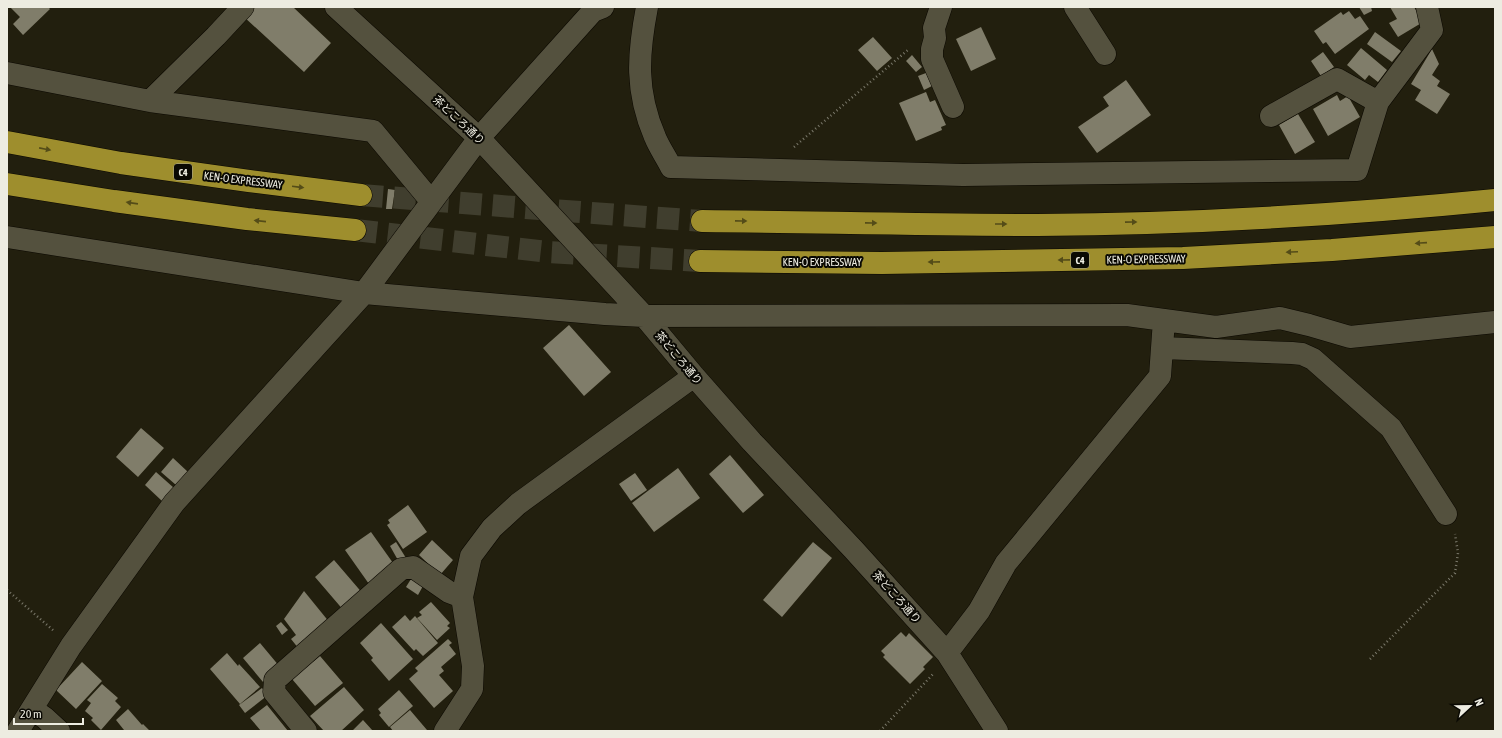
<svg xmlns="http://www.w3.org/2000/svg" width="1502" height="738" font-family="'Asap Condensed','Noto Sans JP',sans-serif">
	<rect width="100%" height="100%" fill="#221f0e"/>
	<!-- building -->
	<path fill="#807d6a" d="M10,7H48L50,9L23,35L13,24L20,17Z
		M252,7H293L331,43L304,72L243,16Z
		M1359,7H1371L1372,11L1364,15Z
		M1390,7H1414L1423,22L1398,37L1389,23L1397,19Z
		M1349,11L1355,19L1360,16L1369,29L1335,54L1326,42L1323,44L1314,31L1341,12L1343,15Z
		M981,27L996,59L971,71L956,39Z
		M1375,32L1401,51L1392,62L1367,44Z
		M873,37L892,58L877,71L858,50Z
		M1361,48L1387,70L1378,82L1369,75L1365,80L1347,65Z
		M1432,49L1439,64L1432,75L1440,81L1437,86L1450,94L1437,114L1415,100L1421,90L1411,84Z
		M1323,52L1334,67L1321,76L1311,61Z
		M912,55L922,67L916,72L906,61Z
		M926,73L932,86L924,90L918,76Z
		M1126,80L1151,115L1097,153L1078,127L1109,106L1103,97Z
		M926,92L930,102L935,100L946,125L941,127L942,130L916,141L899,103Z
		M1337,95L1340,101L1348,96L1360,117L1328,136L1313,109Z
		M1298,114L1315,142L1295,154L1279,125Z
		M388,189L395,190L392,209H386Z
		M569,325L611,372L584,396L543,348Z
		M141,428L164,448L138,477L116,457Z
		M730,455L764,495L743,513L709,474Z
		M173,458L188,472L176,485L161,472Z
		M678,468L700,498L654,532L632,503Z
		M156,472L174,488L162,501L145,485Z
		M635,473L647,490L631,501L619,484Z
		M408,505L427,532L403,549L387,525L390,523L388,520Z
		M371,532L393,563L369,584L345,550Z
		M432,540L453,560L440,575L419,555Z
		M396,542L406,558L399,562L390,546Z
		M813,542L832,558L782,617L763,600Z
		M334,560L364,595L345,612L315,577Z
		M411,579L423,586L418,595L406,587Z
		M304,591L330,623L299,649L291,639L296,635L284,619Z
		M431,602L450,623L447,626L450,628L437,640L417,618L422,615L419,612Z
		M405,615L410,621L415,616L438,643L423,656L416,649L414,651L392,627Z
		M281,622L288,630L282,635L276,626Z
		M381,623L413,659L389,681L371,660L373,658L360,643Z
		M901,632L906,637L909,633L933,657L923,667L925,669L910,684L883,657L885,655L881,651Z
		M448,639L452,643L449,645L456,654L441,667L444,671L439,675L453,691L434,708L409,679L418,671L415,668Z
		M260,643L280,667L263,682L243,658Z
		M227,653L238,666L239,664L260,687L240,704L210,669Z
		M320,656L343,683L315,706L292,679Z
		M82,662L102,681L76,709L56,690Z
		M102,684L118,698L115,701L121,707L101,730L91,720L93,718L85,711L91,703L87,700Z
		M344,687L364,710L341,731H324L310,716Z
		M262,688L268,695L245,713L239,705Z
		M399,690L413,706L389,727L379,715L381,713L378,709Z
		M267,705L288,731H261L250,718Z
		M128,709L142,725L143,724L150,731H123L124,730L116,720Z
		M410,710L427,730L393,731L390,727Z
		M363,720L373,731H352Z"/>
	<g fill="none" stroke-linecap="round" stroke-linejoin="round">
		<!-- highway-tunnel -->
		<path stroke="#403e2e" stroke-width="22" stroke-dasharray="22 11" stroke-linecap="butt" d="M361,195L552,210L702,221
			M355,230L548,252L700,261"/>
		<!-- minor casing -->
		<g stroke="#0b0800" stroke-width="23">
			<path id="minor" d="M336,7L479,138L644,316L694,376L752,442L853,549L947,653L997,731
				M647,7C638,54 635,91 655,137C659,147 666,157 671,167L963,175L1357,170L1378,102L1432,30L1427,7
				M941,7L934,28L935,38L932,49V59L953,107
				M1075,7L1105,54
				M7,73L150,101L373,131L431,201
				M150,101L216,36L243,7
				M1271,116L1337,79L1378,102
				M7,237L364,293L605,314L644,316L1127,315L1216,327L1280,318L1309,325L1350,337L1495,322
				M1162,348L1292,353L1302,354L1313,359L1391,428L1446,514
				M947,653L979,611L1006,563L1160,376L1164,320
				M32,709L45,718L59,731
				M18,731L71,646L174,503L364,293L479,138L593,11L603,7
				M306,731L274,692L275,680L401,569L413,567L449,592L462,597
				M445,731L472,689L473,666L462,597L471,556L492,528L518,504L694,376"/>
		</g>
		<!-- highway casing -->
		<g stroke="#0b0800" stroke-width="23">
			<path id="highway" d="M7,142L121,163L249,181L361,195
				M7,184L114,201L247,219L355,230
				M702,221C814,222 925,225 1037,225C1190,224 1343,215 1495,200
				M700,261L882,263L1183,258L1332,250L1495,237"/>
		</g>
		<!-- path -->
		<path stroke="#7b796b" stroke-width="2.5" stroke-dasharray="1 3" stroke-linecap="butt" d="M794,147L909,49
			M7,590L54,631
			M1370,659L1455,573L1458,553L1455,534
			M880,731L934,673"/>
		<!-- minor -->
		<use href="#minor" stroke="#54513e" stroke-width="22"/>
		<!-- highway -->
		<use href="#highway" stroke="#9e8e2d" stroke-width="22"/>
	</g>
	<!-- one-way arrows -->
	<defs><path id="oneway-solid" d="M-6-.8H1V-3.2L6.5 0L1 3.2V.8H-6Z"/></defs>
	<g fill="#544c18">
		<use href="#oneway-solid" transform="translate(45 149) rotate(11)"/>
		<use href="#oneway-solid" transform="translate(298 187) rotate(7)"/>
		<use href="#oneway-solid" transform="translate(132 203) rotate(-172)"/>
		<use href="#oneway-solid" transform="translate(260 221) rotate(-174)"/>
		<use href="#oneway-solid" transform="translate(741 221) rotate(1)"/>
		<use href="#oneway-solid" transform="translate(1131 222) rotate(-1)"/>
		<use href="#oneway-solid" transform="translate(871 223) rotate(1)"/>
		<use href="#oneway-solid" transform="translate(1001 224)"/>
		<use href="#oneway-solid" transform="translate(1421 243) rotate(176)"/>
		<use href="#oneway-solid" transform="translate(1292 252) rotate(177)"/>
		<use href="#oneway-solid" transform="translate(1064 260) rotate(179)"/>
		<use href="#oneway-solid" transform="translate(934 262) rotate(179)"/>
	</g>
	<g text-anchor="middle" stroke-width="4" stroke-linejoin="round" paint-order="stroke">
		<!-- shield labels -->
		<g fill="#0a0903" stroke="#a9a89e" stroke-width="1">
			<rect x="174" y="164" width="18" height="16" rx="3"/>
			<rect x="1071" y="252" width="18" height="16" rx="3"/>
		</g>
		<g font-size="10" font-weight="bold" fill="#edece1">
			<text x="183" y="176">C4</text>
			<text x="1080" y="264">C4</text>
		</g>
		<!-- street labels -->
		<g font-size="11" fill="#edece1" stroke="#0a0903">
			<text transform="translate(459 120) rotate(43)" y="4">茶どころ通り</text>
			<text transform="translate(243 180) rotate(7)" y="4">KEN-O EXPRESSWAY</text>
			<text transform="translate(1146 259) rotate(-1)" y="4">KEN-O EXPRESSWAY</text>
			<text x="822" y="266">KEN-O EXPRESSWAY</text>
			<text transform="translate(679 358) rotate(50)" y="4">茶どころ通り</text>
			<text transform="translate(897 597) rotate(48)" y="4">茶どころ通り</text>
		</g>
	</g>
	<!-- border -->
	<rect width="1502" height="738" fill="none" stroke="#edece1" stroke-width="16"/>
	<!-- north arrow -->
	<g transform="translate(1470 706) rotate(68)" stroke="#0a0903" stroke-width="3" paint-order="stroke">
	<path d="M0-3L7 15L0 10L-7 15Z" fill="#edece1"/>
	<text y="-6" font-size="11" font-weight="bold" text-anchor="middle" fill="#edece1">N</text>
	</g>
	<!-- scale -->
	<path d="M14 718v6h69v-6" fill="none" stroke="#edece1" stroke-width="2"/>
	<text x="20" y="718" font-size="12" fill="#edece1" stroke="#0a0903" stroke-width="3" paint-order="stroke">20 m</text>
</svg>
